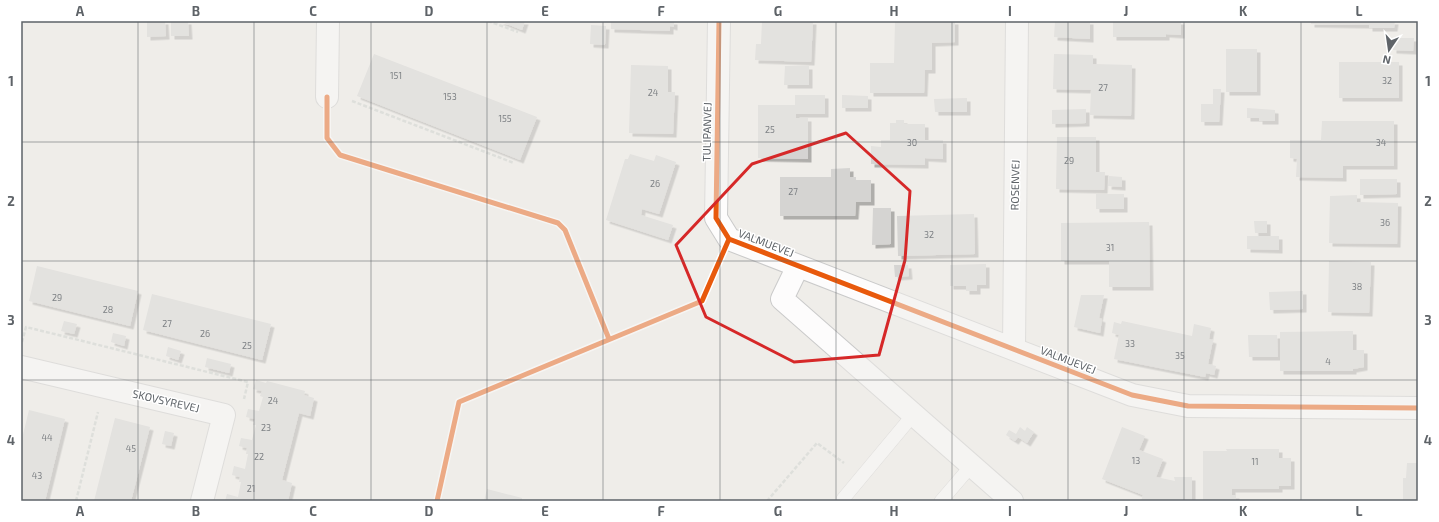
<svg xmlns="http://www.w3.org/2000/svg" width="1439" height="522" font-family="'Exo 2',sans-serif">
	<defs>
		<filter id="shadow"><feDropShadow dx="3.5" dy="3.5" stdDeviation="0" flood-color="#0004"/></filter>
	</defs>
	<rect width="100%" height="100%" fill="#efede9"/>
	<!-- building -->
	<path fill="#d5d4d2" filter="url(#shadow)" d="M147,21H165L166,36L147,37Z
		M171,21H188L189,36H171Z
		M499,21H525L522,30Z
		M611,21H674V27L670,26V31L611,29Z
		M762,21H813L811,62L755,60L756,44H761Z
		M895,21H955V42L932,43V70H925L924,93H870V63H894Z
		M1055,21H1090V39L1054,37Z
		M1113,21H1181V35L1166,34V37H1113Z
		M1311,21H1395L1394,28H1369V25L1311,24Z
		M591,25L606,26L605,45L590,44Z
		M1393,38H1414L1413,51L1393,50Z
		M1226,49H1257V92H1226Z
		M374,54L537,117L520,160L357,96Z
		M1054,54L1093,55V64L1132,65L1131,116L1090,115L1091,90L1053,89Z
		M1339,62H1399V98H1339Z
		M631,65L668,66V92H675L673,134L629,133Z
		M785,66H809V85H784Z
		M1213,89H1221L1219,122H1201V104H1213Z
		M795,95H825V114H796V118H808V159L758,158V105H795Z
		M842,95L868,96V108H842Z
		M967,98V112H935L934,99Z
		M1247,108L1275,110V121H1259V118H1247Z
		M1086,109V123L1052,124V110Z
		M896,120H904V124H925V140H943V159L925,158V165L871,164V146L881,147V140H890V123H896Z
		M1322,121H1394V166H1343V178L1296,177L1297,159L1290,158V140H1321Z
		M1057,137H1096V172H1105L1104,190L1056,189Z
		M630,154L654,161L656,155L676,162L659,214L642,209L641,215L673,225L668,240L606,220L625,159H628Z
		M850,168V177H856V180H871V202H856L855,216H780V177H831V169Z
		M1109,176L1122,177V187L1108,186Z
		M1360,179H1397V194L1360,195Z
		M1096,194H1124V209H1096Z
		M1357,195V202L1398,203L1397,244L1329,243L1330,196Z
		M873,208H891V244L872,245Z
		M974,214L975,254L898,256L897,216Z
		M1254,221H1267V233H1255Z
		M1149,222L1150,287H1109V261H1061V223Z
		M1247,236H1279V250L1247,249Z
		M1329,261L1371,262L1369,313L1328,312Z
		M986,264V285H977V291H966V286H950V265Z
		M894,265H908L909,276L895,277Z
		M37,266L138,291L130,326L29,301Z
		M1303,291V309L1270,310L1269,292Z
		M152,294L271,324L262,360L143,330Z
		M1081,295H1104L1099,318L1102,319L1100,333L1074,327Z
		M64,321L77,324L74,334L61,331Z
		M1122,321L1192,336L1194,324L1211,328L1209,339L1213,340L1208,364L1216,366L1214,375L1206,373L1205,377L1114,359L1119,335L1112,333L1114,322L1121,324Z
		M1353,331V350H1364V367L1353,369V371H1280V332Z
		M113,333L126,336L124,346L111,342Z
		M1248,335H1277L1278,357H1249Z
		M168,347L181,351L178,360L166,356Z
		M207,358L231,364L229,373L205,367Z
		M256,380L266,383L267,381L305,391L304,395L314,398L310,416L299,413L282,480L292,483L288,501L278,499L277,501H225L227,494L238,497L241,482H239L240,477L232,475L234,466L245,469L248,454H246L247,448L239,446L241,438L252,440L256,425H253L255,419L246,417L248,409L259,411L263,397L260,396L262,391L253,389Z
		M29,410L65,419L45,501H21V443Z
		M115,418L150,427L131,501H94Z
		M1020,427L1025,431L1027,427L1034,432L1027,443L1018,437L1015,441L1006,435L1009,430L1016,434Z
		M1122,427L1145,436L1139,450L1163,459L1156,477L1175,481L1174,477H1192V501H1141L1143,495L1102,479Z
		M165,431L174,433L171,446L162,444Z
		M1226,449H1279V458H1291V486H1279V489H1232V495H1236V501H1203V451H1227Z
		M1407,463H1418V501H1403V478H1406Z
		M487,489L522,498V501H484Z"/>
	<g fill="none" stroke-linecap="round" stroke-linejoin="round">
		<!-- lane casing -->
		<g stroke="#cacaca" stroke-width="14">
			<path id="lane" d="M843,499L913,415
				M941,501L971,466"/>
		</g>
		<!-- street casing -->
		<g stroke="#cacaca" stroke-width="24">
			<path id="street" d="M719,21L716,218L729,239L1132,395L1188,406L1418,408
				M327,97L328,21
				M798,266L782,299L1012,501
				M1014,349L1017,21
				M21,367L224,415L202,501"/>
		</g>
		<!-- path -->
		<path stroke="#cacfcb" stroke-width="2.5" stroke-dasharray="4 2" stroke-linecap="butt" d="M488,21L518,32
			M352,101L514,163
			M22,342L26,327L248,382L244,399
			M76,501L98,412
			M767,501L817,443L844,463"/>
		<!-- lane -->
		<use href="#lane" stroke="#fdfcfc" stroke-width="13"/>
		<!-- street -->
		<use href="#street" stroke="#fdfcfc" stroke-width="22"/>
		<!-- cycleway casing -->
		<g stroke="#fff" stroke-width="8">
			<path id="cycleway" d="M719,21L716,218L729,239
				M327,97V138L340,155L558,223L565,230L609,339
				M729,239L1132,395L1188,406L1418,408
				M437,501L459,402L702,301L729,239"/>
		</g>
		<!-- cycleway -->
		<use href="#cycleway" stroke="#e8590c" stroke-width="5"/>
	</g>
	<!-- marked area -->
	<path d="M0 0H1439V522H0ZM846,133L910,191L905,260L879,355L794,362L706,317L676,245L752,164Z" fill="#efede9" fill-opacity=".55" fill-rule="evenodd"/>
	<path fill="none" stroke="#d62828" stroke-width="3" stroke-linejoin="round" d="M846,133L910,191L905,260L879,355L794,362L706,317L676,245L752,164Z"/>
	<!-- grid -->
	<path fill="none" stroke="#5e6368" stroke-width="1" stroke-opacity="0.55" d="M138,21V501M254,21V501M371,21V501M487,21V501M603,21V501M720,21V501M836,21V501M952,21V501M1068,21V501M1184,21V501M1301,21V501M21,142H1418M21,261H1418M21,380H1418"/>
	<g text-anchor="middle" stroke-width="3" stroke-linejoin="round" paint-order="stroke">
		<!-- number labels -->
		<g font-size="9" fill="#7d8084">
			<text x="396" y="79">151</text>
			<text x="1387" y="84">32</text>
			<text x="1103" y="91">27</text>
			<text x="653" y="96">24</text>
			<text x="450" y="100">153</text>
			<text x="505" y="122">155</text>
			<text x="770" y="133">25</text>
			<text x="912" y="146">30</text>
			<text x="1381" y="146">34</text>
			<text x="1069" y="164">29</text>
			<text x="655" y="187">26</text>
			<text x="793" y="195">27</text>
			<text x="1385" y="226">36</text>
			<text x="929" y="238">32</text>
			<text x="1110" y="251">31</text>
			<text x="1357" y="290">38</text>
			<text x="57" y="301">29</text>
			<text x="108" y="313">28</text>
			<text x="167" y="327">27</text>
			<text x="205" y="337">26</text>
			<text x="1130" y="347">33</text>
			<text x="247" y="349">25</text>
			<text x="1180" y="359">35</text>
			<text x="1328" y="365">4</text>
			<text x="273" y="404">24</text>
			<text x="266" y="431">23</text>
			<text x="47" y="441">44</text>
			<text x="131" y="452">45</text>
			<text x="259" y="460">22</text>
			<text x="1136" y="464">13</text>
			<text x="1255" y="465">11</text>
			<text x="37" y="479">43</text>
			<text x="251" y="492">21</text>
		</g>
		<!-- street labels -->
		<g font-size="11" fill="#5e6368" stroke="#fff">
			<text transform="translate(707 132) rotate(-89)" y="4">TULIPANVEJ</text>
			<text transform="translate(1015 185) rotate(-89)" y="4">ROSENVEJ</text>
			<text transform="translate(766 243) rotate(21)" y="4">VALMUEVEJ</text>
			<text transform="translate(1068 360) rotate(21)" y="4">VALMUEVEJ</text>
			<text transform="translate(166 401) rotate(13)" y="4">SKOVSYREVEJ</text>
		</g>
	</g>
	<!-- border -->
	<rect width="1439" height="522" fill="none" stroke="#ffffff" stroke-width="44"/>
	<!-- north arrow -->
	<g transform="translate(1389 50) rotate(193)" stroke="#ffffff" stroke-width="3" paint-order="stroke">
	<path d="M0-3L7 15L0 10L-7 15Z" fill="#5e6368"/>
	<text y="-6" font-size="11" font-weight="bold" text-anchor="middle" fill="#5e6368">N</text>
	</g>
	<rect x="22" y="22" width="1395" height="478" fill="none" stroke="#5e6368" stroke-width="1.5"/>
	<g font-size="13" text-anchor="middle" font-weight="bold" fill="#5e6368">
		<text x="80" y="16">A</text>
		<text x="196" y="16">B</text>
		<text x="313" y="16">C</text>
		<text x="429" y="16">D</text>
		<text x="545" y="16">E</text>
		<text x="661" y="16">F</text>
		<text x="778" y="16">G</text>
		<text x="894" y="16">H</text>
		<text x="1010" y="16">I</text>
		<text x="1126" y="16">J</text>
		<text x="1243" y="16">K</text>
		<text x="1359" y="16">L</text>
		<text x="11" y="86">1</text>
		<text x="1428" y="86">1</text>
		<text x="11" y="206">2</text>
		<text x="1428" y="206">2</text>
		<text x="11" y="325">3</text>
		<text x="1428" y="325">3</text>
		<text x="11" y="445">4</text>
		<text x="1428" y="445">4</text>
		<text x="80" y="516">A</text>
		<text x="196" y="516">B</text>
		<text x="313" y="516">C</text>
		<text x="429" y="516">D</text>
		<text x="545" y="516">E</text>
		<text x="661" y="516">F</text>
		<text x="778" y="516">G</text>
		<text x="894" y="516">H</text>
		<text x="1010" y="516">I</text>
		<text x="1126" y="516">J</text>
		<text x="1243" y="516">K</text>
		<text x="1359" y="516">L</text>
	</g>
</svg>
